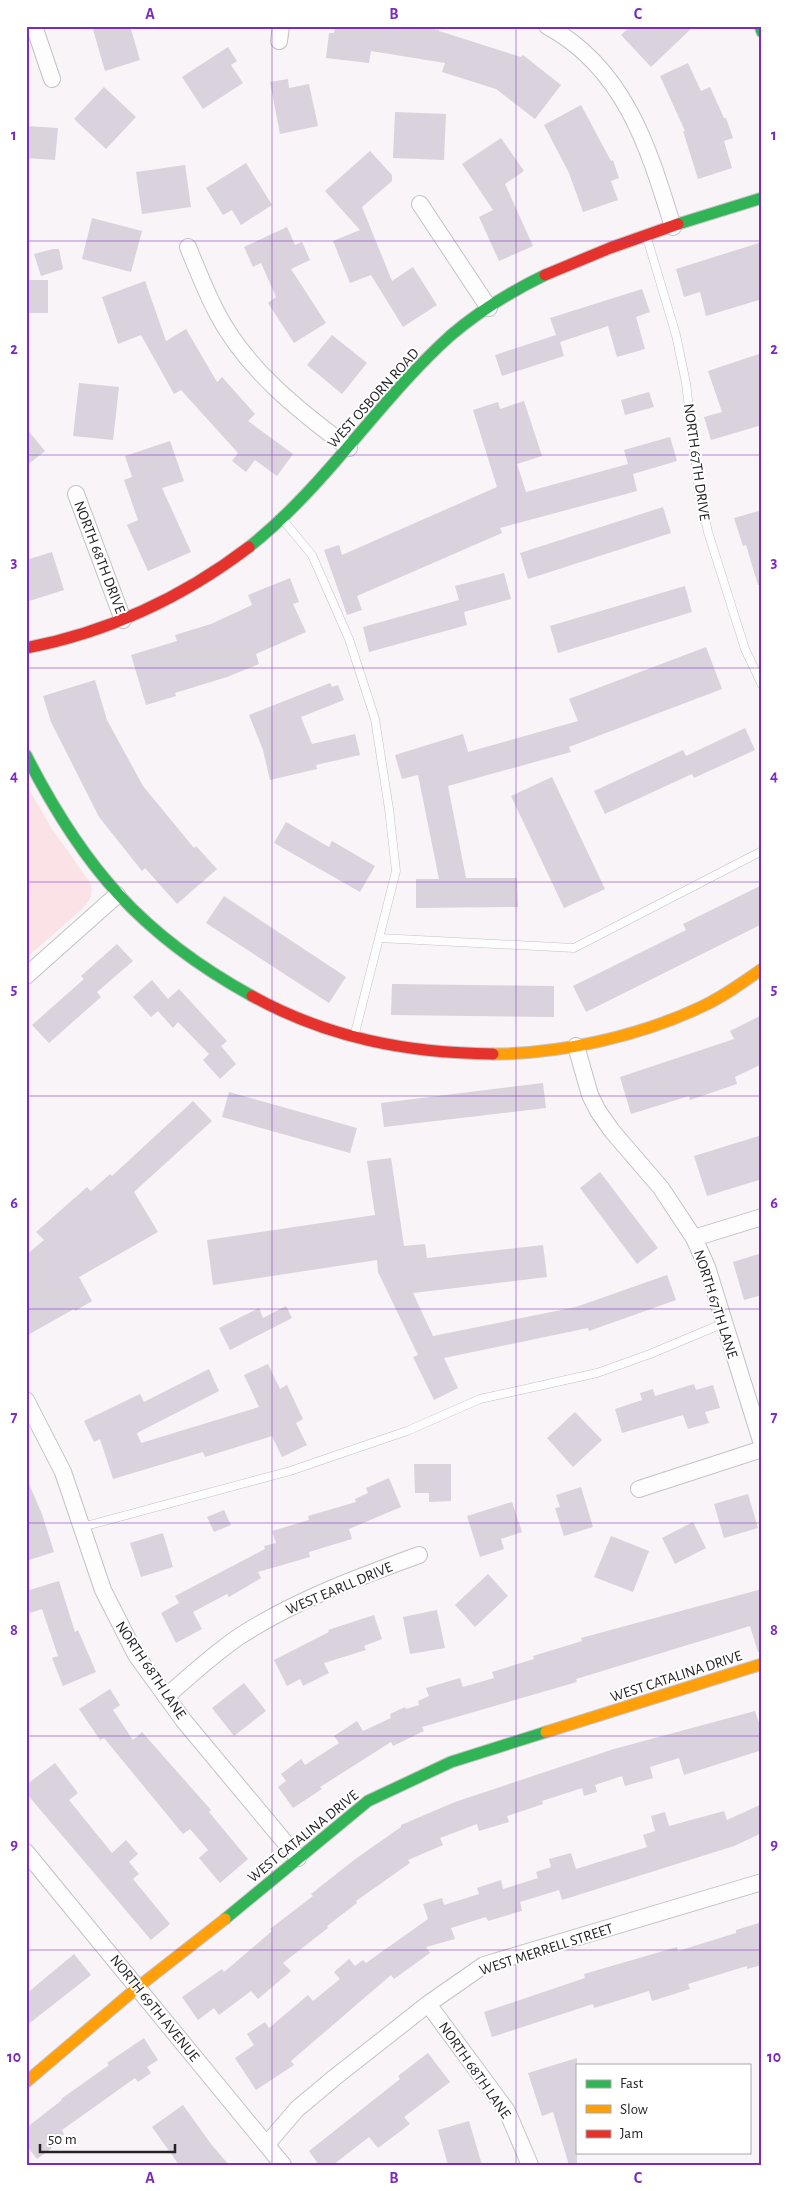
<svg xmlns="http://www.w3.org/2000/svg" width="788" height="2191" font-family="'Alegreya Sans',sans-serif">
	<rect width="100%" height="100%" fill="#f8f4f7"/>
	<!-- green -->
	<path fill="#fae2e6" d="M26,784L52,829L91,884C94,895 89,901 82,909L26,958Z"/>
	<!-- building -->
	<path fill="#dad2dd" d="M92,26H130L140,60L105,71Z
		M335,26H418L439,30V31L521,57L523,55L561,85L535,119L496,89L442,72L445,63L371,51L369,63L326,58L329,33H334Z
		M631,26H694L651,67L621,35Z
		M228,47L237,61L231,65L243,83L203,109L182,77Z
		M688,63L701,91L710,87L724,118H726L733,138L724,141L732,168L698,179L683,131H685L660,76Z
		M288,79L289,88L309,84L318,126L280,134L270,82Z
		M104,87L136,117L106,149L74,119Z
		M581,105L611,161L613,160L619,178L611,181L618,200L583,212L569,173L544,125Z
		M395,112L446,114L444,160L393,158Z
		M26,126L58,128L55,160L26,158Z
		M501,138L524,171L505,184L533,246L499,261L479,217L493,210L462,164Z
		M370,151L392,175V181L362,207L392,281L413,267L437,305L403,327L371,275L350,283L333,241L360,230L325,191Z
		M246,163L272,205L241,225L232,210L223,215L206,188Z
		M185,165L191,207L142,214L136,172Z
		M92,218L142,231L131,272L82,259Z
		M287,227L295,245L302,242L310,260L291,269L326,323L294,343L268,303L276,297L261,263L253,267L244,247Z
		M762,242V299L706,316L700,292L684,297L676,269Z
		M53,249H59L63,269L41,276L34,254Z
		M26,280H48V313H26Z
		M145,281L166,341L186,329L217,382L222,377L255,414L248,421L293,454L277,476L255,460L246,472L232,461L238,453L181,390L174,394L141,335L118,344L102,297Z
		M642,289L650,312L636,317L645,349L617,357L608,326L560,342L564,356L502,376L495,355L556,335L550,318Z
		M332,335L367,363L342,394L307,365Z
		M762,353V425L711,440L704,417L722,412L708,371Z
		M79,383L119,387L113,440L73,436Z
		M649,392L654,407L625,415L621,400Z
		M524,401L542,456L517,464L526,492L628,464L624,450L670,437L677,461L633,474L637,491L500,528L502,533L357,596L362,610L347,615L324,550L339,545L342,555L497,487L473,410L498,402L500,409Z
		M26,428L45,451L26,466Z
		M170,441L184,481L162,488L191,552L148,571L127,525L138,520L124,480L132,477L125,456Z
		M663,507L671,533L528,579L520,553Z
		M762,510V584L758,585L746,545L743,546L734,518Z
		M52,552L64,590L26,602V560Z
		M504,573L511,599L464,612L467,625L369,652L363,627L459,600L455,586Z
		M290,578L299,602L293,604L306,632L256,654L259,664L227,677L175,693L176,696L146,705L131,655L177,641L175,635L211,624L252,605L248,595Z
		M685,586L692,612L558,653L550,626Z
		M706,647L722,689L569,747L571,752L448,786L466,878H517L518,907L416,908V879H439L418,775L402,779L395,755L463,734L468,752L578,721L569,699Z
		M95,680L107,720L143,786L194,848L196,846L217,869L177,904L145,868L142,871L99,817L51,722L43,696Z
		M330,683L332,687L338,685L344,700L301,717L312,744L355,734L360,755L316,765L317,769L270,780L263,750L249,715Z
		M745,728L755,750L694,778L692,774L605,814L594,791L683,750L686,756Z
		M552,777L605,889L564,908L511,796Z
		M286,822L329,847L332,841L375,866L360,892L274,843Z
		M762,885V924L586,1012L573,986L686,930L683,924Z
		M224,896L346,977L329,1003L206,923Z
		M117,944L133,961L97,992L101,997L49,1043L32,1025L84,979L81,976Z
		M152,980L168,999L179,989L227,1041L221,1046L236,1064L220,1079L203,1060L209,1054L178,1022L173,1028L158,1011L151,1017L133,997Z
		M392,984L554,986V1017L391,1015Z
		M762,1015V1064L735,1077L737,1084L690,1100L689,1096L631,1114L620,1077L734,1039L730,1031Z
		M543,1083L546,1108L384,1127L381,1103Z
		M229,1092L357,1128L350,1153L222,1117Z
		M193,1101L212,1121L134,1192L158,1232L79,1277L92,1301L75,1311L74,1309L26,1336V1255L44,1240L36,1232L87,1187L91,1191L110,1174L112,1176Z
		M762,1135V1179L707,1196L694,1156Z
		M391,1158L404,1246L425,1244L427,1258L543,1245L547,1277L413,1293L433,1336L576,1307L667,1275L676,1300L589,1331L588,1328L444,1358L458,1388L434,1400L413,1357L418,1355L378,1272L377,1260L213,1285L207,1240L375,1215L367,1161Z
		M600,1172L658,1248L637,1264L580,1188Z
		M762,1253V1295L744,1300L733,1262Z
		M286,1306L292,1318L230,1350L219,1328L259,1308L263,1318Z
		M268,1364L280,1389L287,1385L303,1419L296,1423L307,1445L282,1457L272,1436L205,1457L203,1452L113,1479L100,1439L94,1442L84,1421L140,1394L144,1402L209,1369L219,1391L137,1433L141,1443L259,1407L244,1375Z
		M694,1384L696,1390L713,1385L720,1408L705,1412L709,1423L688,1429L683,1415L622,1433L615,1409L642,1400L640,1393L653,1389L655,1396Z
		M575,1412L602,1440L573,1467L547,1438Z
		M414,1464H451V1501L429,1502V1493H415Z
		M26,1477L42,1514L54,1552L26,1561Z
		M389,1478L401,1507L349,1529L352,1539L309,1552L310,1557L258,1572L261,1578L229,1597L227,1594L193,1612L202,1629L176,1643L161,1613L179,1603L175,1596L265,1549L264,1546L276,1543L272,1531L309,1520L308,1516L356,1502L355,1499L368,1493L366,1488Z
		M581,1487L593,1527L564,1536L555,1508L560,1507L556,1495Z
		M748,1494L758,1528L724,1538L714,1504Z
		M512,1502L522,1532L501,1539L504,1549L480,1557L467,1516Z
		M224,1510L231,1525L214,1532L207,1517Z
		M693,1522L706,1548L675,1564L662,1538Z
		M163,1533L173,1567L141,1577L130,1543Z
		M611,1536L649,1551L633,1592L594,1577Z
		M488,1574L508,1596L475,1627L455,1605Z
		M59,1581L75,1632L78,1630L96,1672L63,1686L52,1658L58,1656L42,1609L30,1613L26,1602V1591Z
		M762,1589V1651L758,1652L750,1626L576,1679L577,1682L422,1727L424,1731L393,1746L391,1742L320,1787L322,1789L293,1808L278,1787L286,1781L281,1774L301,1759L305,1765L339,1743L334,1736L357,1721L363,1731L391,1718L390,1714L405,1707L406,1709L419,1705L418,1701L429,1696L426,1688L460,1678L463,1687L494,1678L492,1672L534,1659L533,1656L582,1641L581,1638Z
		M437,1610L445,1648L410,1654L403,1617Z
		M374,1615L382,1639L364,1646L366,1650L324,1663L329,1673L303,1686L300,1679L287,1686L274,1660L329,1632L328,1630Z
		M244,1683L266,1711L234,1736L212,1708Z
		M110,1689L120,1705L113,1710L133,1740L142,1732L211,1810L209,1812L248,1859L220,1883L199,1858L208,1850L190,1829L183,1834L104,1738L100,1740L79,1709Z
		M755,1711L762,1732V1750L684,1775L679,1758L650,1767L653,1778L625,1786L622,1776L595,1785L597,1792L584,1796L582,1788L542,1801L543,1804L507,1816L509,1822L479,1831L477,1824L440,1838L443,1845L408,1860L410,1863L356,1901L357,1903L327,1926L328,1928L283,1963L291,1971L258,1999L251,1991L219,2015L214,2008L198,2020L182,1997L222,1969L224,1972L272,1931L270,1929L313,1896L311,1894L354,1860L401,1827V1825L455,1802L614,1749Z
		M55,1763L78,1793L69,1800L112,1853L126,1840L138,1854L129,1862L139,1874L133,1879L170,1924L151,1940L26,1793V1785Z
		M762,1804V1833L734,1846L562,1900L559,1890L520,1902L522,1911L488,1921L486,1917L451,1928L455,1939L426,1947L430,1953L394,1979L391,1975L291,2061L294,2065L256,2090L235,2058L254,2045L247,2034L265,2022L269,2028L308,1995L313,2001L340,1979L334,1972L349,1959L355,1966L363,1960L366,1963L428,1919L423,1904L442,1898L444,1905L479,1894L477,1888L501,1880L503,1889L538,1878L536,1872L551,1867L549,1859L571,1853L576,1869L647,1847L643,1835L655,1831L651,1816L665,1812L669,1826L724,1811L727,1820Z
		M762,1922V1965L747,1969V1966L688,1984L690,1989L652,2001L649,1991L594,2008L593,2004L492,2037L484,2012L585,1978L584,1974L677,1947L678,1951L736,1933V1930Z
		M74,1954L91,1975L26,2026V1994Z
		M144,2038L158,2060L147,2067L151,2073L138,2082L135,2078L62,2130L64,2134L50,2145L52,2148L37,2159L26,2145V2128L62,2100L61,2099L109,2065L107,2063Z
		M428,2053L450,2082L404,2117L410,2124L378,2148L369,2137L333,2165H319L309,2151L400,2079L398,2076Z
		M577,2058V2165H569L553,2112L542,2116L528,2073Z
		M183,2105L211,2144L229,2165H179L152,2127Z
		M469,2121L482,2165H448L438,2130Z"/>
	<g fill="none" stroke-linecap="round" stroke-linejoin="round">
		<!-- lane casing -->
		<g stroke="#c5c2c4" stroke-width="9">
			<path id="lane" d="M647,238L676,335L686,383L699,492L708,532L745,649L762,685
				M283,520L312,555L349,639L375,719L389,809L396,871L354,1037
				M380,938L574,948L762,851
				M82,1527L290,1471L407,1431L480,1399L597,1373L650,1354L724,1323"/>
		</g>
		<!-- street casing -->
		<g stroke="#c5c2c4" stroke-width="18">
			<path id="street" d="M34,26L52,79
				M547,26C625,68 649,149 673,227
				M279,41L281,26
				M420,204L489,308
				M188,247C197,269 206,292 217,313C246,369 299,411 349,448
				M76,494L123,620
				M26,976L117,895
				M576,1046L590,1095L598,1111L612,1131L661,1188L694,1238L707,1267L762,1444
				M694,1238L762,1217
				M26,1400L63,1472L103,1590L136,1655L184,1721L298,1858
				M639,1489L762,1449
				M166,1697C189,1676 212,1656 237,1638C293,1601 356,1578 419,1555
				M26,1852L283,2165
				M428,2004L507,2111L530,2165
				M267,2144L297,2109L334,2078L428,2004L484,1965L762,1882"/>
		</g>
		<!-- fast casing -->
		<g stroke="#c5c2c4" stroke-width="13">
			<path id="fast" d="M760,26L762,32
				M678,224L762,198
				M249,547C326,486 378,401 450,336C478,312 512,291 545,275
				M26,755C83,867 141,935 252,996
				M225,1919L368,1801L451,1762L546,1732"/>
		</g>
		<!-- slow casing -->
		<g stroke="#c5c2c4" stroke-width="13">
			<path id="slow" d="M493,1054C560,1054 640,1036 701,1007C723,997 742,983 762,969
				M546,1732L762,1664
				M26,2082L138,1987L225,1919"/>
		</g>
		<!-- jam casing -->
		<g stroke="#c5c2c4" stroke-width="13">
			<path id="jam" d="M545,275L610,248L678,224
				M26,648C109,632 182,598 249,547
				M252,996C328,1038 407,1053 493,1054"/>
		</g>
		<!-- lane -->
		<use href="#lane" stroke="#fefdfe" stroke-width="8"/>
		<!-- street -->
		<use href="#street" stroke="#fefdfe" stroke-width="16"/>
		<!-- fast -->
		<use href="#fast" stroke="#30b455" stroke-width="11"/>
		<!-- slow -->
		<use href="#slow" stroke="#ff9f0a" stroke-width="11"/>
		<!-- jam -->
		<use href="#jam" stroke="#e5322d" stroke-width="11"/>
	</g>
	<!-- grid -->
	<path fill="none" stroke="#7b2cbf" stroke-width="1" stroke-opacity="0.55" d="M272,26V2165M516,26V2165M26,241H762M26,455H762M26,668H762M26,882H762M26,1096H762M26,1309H762M26,1523H762M26,1736H762M26,1950H762"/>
	<g text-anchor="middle" stroke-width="4" stroke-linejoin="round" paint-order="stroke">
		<!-- street labels -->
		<g font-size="15" fill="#242224" stroke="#fff">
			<text transform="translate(373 398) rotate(-48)" y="5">WEST OSBORN ROAD</text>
			<text transform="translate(697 462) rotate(82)" y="5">NORTH 67TH DRIVE</text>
			<text transform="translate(100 557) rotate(69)" y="5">NORTH 68TH DRIVE</text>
			<text transform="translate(716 1304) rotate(72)" y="5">NORTH 67TH LANE</text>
			<text transform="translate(339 1588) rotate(-23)" y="5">WEST EARLL DRIVE</text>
			<text transform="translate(151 1670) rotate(56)" y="5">NORTH 68TH LANE</text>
			<text transform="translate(676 1676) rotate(-18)" y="5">WEST CATALINA DRIVE</text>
			<text transform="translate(303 1836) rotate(-39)" y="5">WEST CATALINA DRIVE</text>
			<text transform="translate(546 1949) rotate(-18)" y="5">WEST MERRELL STREET</text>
			<text transform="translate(155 2008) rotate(51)" y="5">NORTH 69TH AVENUE</text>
			<text transform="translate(475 2070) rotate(55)" y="5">NORTH 68TH LANE</text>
		</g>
	</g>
	<!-- border -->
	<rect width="788" height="2191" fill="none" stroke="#ffffff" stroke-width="55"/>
	<!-- legend -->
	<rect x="576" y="2064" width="175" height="90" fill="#ffffff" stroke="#a7a7a7"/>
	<rect x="586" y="2080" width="25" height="8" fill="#30b455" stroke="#a7a7a7"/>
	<text x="620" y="2088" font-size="15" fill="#242224">Fast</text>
	<rect x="586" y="2105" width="25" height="8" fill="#ff9f0a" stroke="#a7a7a7"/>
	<text x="620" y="2114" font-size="15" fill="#242224">Slow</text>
	<rect x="586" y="2130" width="25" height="8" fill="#e5322d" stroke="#a7a7a7"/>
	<text x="620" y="2138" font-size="15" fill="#242224">Jam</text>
	<!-- scale -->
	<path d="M40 2144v8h135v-8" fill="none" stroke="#242224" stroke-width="2.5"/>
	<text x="48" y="2144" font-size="15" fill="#242224" stroke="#ffffff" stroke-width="4" paint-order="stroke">50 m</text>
	<rect x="28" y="28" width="732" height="2136" fill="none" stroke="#7b2cbf" stroke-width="2"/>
	<g font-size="16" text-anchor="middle" font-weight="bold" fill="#7b2cbf">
		<text x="150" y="19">A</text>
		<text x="394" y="19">B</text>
		<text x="638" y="19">C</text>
		<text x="14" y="140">1</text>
		<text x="774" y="140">1</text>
		<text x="14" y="354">2</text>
		<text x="774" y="354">2</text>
		<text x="14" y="567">3</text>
		<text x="774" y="567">3</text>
		<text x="14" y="781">4</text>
		<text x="774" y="781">4</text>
		<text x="14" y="994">5</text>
		<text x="774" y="994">5</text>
		<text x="14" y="1208">6</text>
		<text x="774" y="1208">6</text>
		<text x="14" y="1422">7</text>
		<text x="774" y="1422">7</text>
		<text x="14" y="1635">8</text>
		<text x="774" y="1635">8</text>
		<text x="14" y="1849">9</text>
		<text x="774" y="1849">9</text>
		<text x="14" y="2062">10</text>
		<text x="774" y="2062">10</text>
		<text x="150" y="2183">A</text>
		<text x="394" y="2183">B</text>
		<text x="638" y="2183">C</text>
	</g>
</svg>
